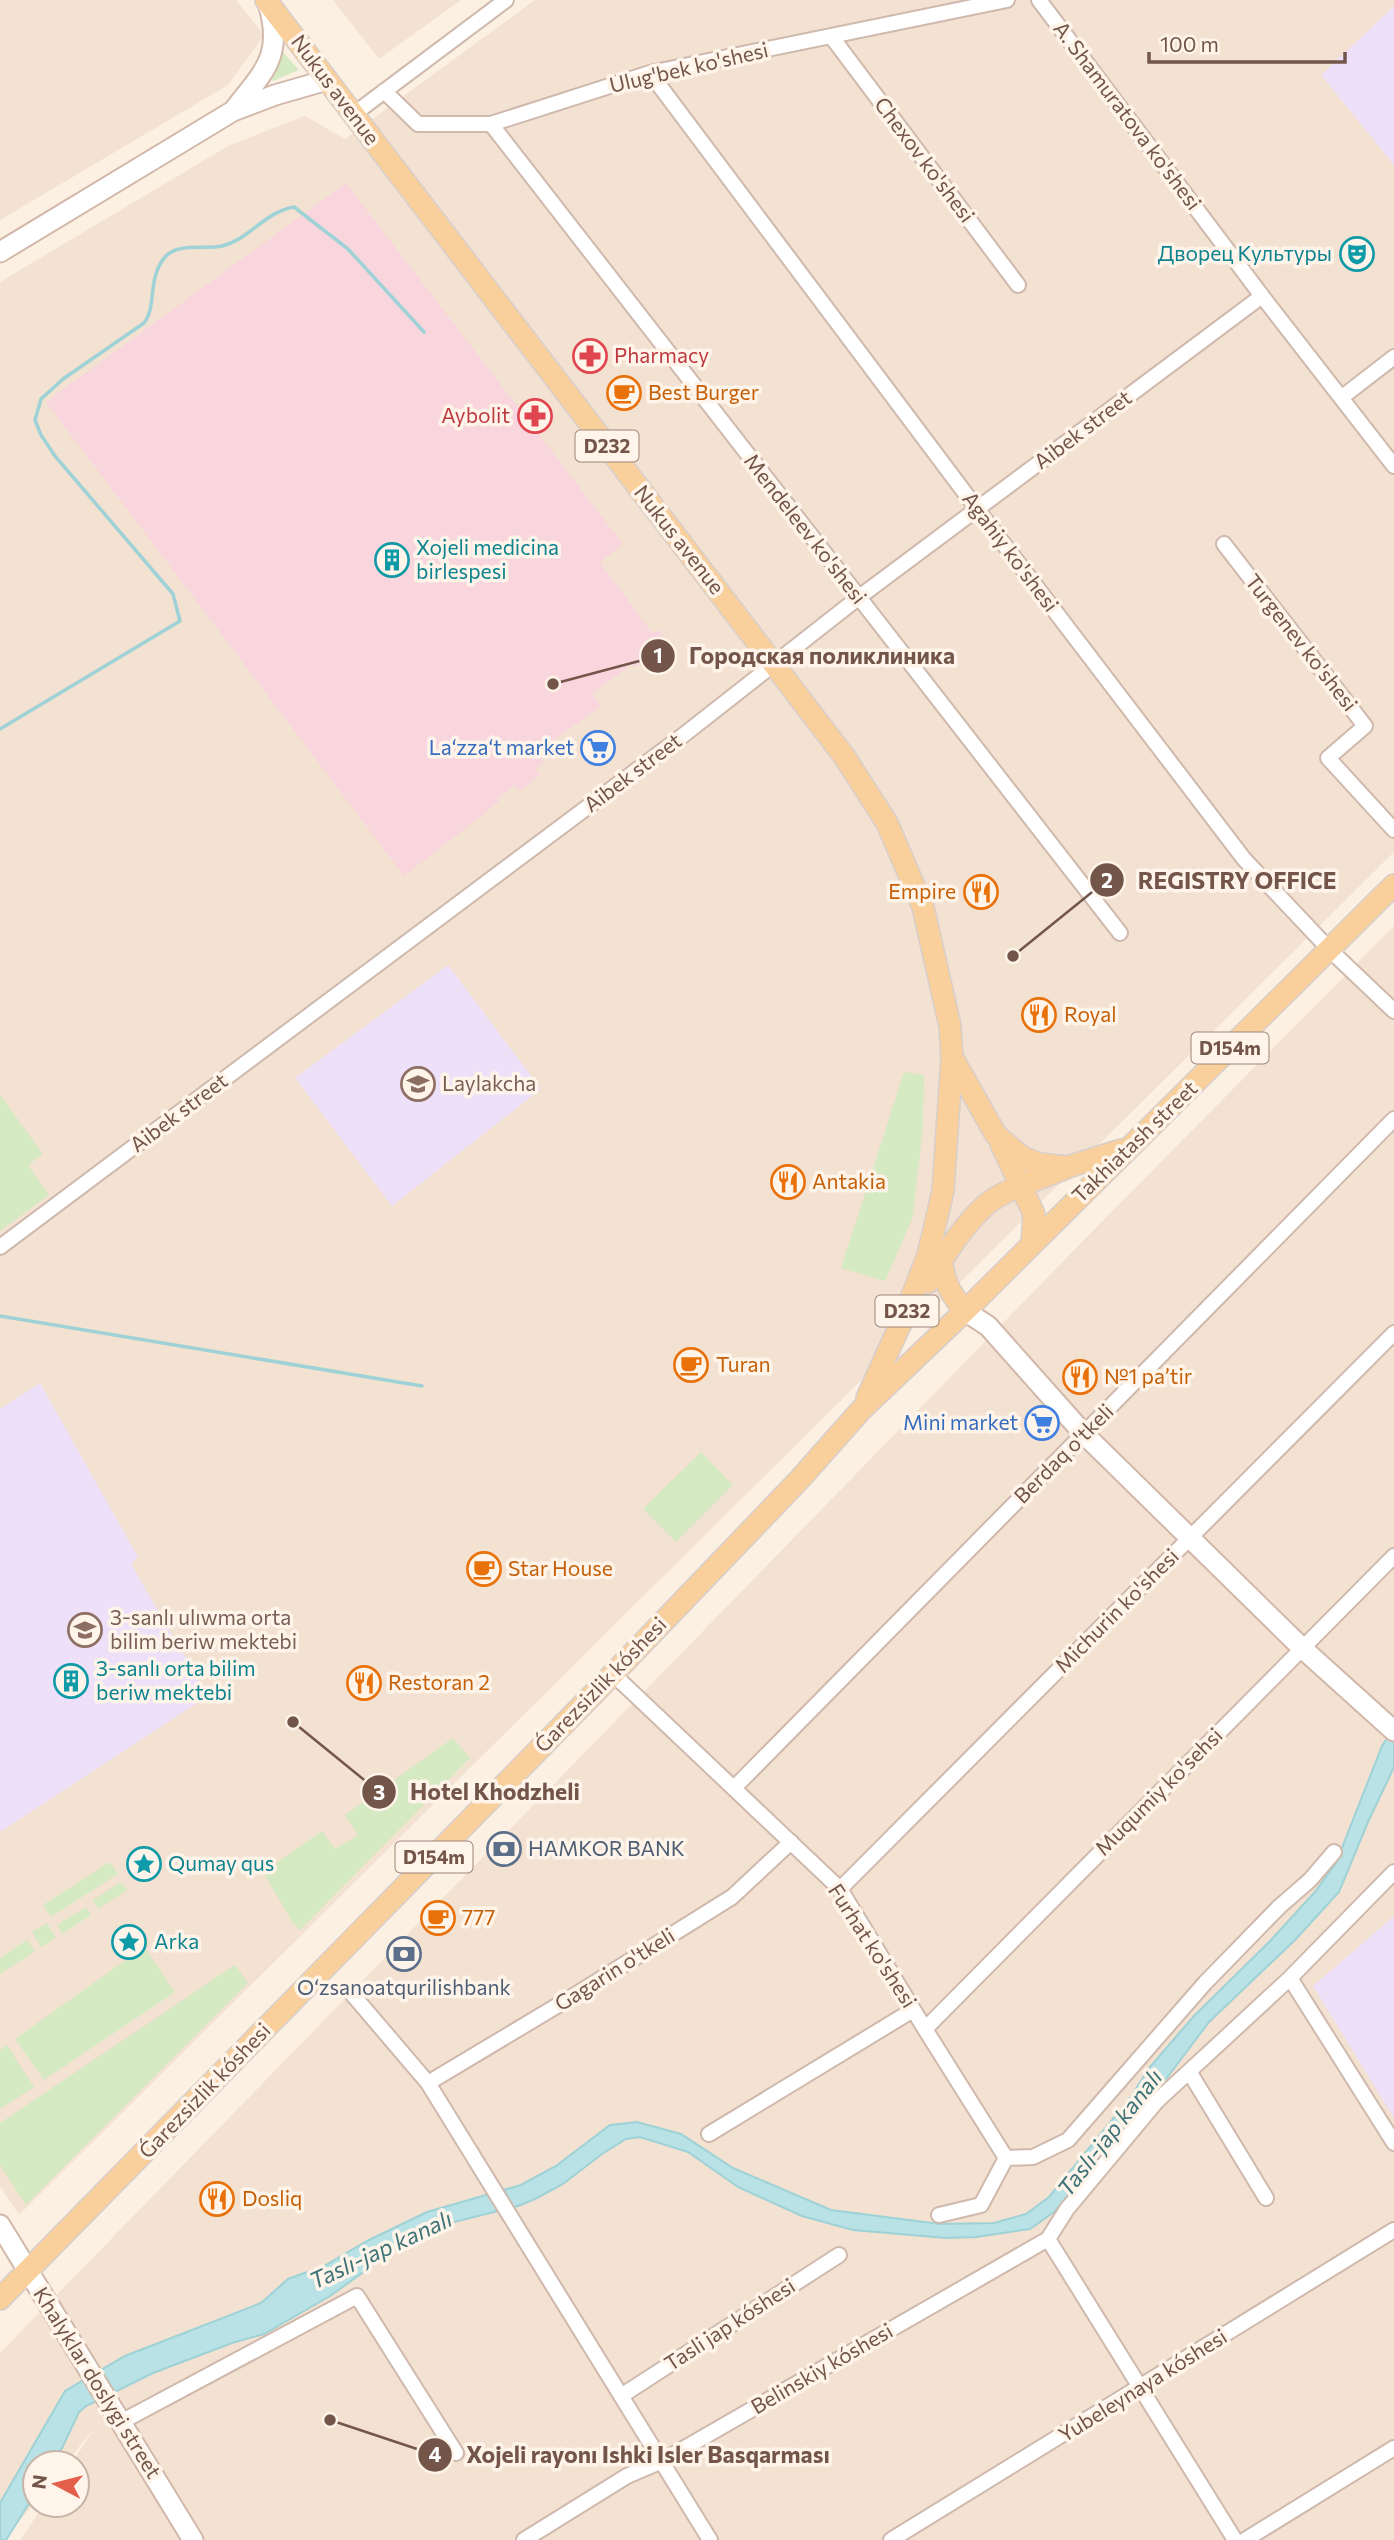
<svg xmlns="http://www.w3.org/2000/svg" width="1394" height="2540" font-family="Commissioner,sans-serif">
	<rect width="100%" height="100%" fill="#fcf0e3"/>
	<!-- residential -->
	<path fill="#f3e1d1" d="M0,0H236L264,35L228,85L0,220Z
		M333,0H461L379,59Z
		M535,0H1394V852L19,2215L0,2186V282L228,146L305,116L345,139Z
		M1394,926V2540H20L44,2505H77V2463H72L95,2427L66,2463H35V2502L4,2540H0V2353L1081,1243Z"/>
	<!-- education -->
	<path fill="#ede0f8" d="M1394,6V165L1321,75Z
		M448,965L541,1089L392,1206L295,1078Z
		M40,1383L138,1557L131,1564L208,1696L0,1832V1409Z
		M1394,1916V2118L1313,1986Z"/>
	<!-- medical -->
	<path fill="#f9d6dd" d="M346,183L623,544L600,562L652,633L659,630L667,644L635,667L632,664L592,694L601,706L538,752L544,762L536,769L540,775L520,791L515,785L497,799L499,802L404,876L46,402Z"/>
	<!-- green -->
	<path fill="#d5e9c2" d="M281,50L299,70L273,81L270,75Z
		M904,1072L924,1075L923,1126L913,1217L885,1281L841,1268Z
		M0,1095L43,1154L28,1165L49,1195L0,1231Z
		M701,1452L733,1485L676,1542L643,1509Z
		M453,1738L470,1758L300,1930L293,1923L263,1872L322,1831L335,1849L358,1835L345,1815Z
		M110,1862L118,1874L51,1917L43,1905Z
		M121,1882L127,1890L98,1909L93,1900Z
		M86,1907L91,1915L62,1934L57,1925Z
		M47,1923L56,1938L41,1947L32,1932Z
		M27,1940L35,1951L0,1974V1958Z
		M144,1947L175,1992L44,2080L15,2039Z
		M235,1965L248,1983L26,2205L0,2165V2123Z
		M7,2045L34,2087L0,2109V2050Z"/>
	<!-- water -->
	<path fill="#b8e2e5" stroke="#9ed2d6" stroke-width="2" d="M1394,1728V1767L1368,1822L1339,1892L1295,1940L1209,2022L1157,2091L1074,2191L1054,2212L1030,2229L976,2237L946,2238L853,2230L802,2216L738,2187L688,2152L640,2137L626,2139L602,2154L563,2184L535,2199L518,2206L454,2222L431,2230L397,2248L330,2296L264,2334L232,2343L153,2373L86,2406L79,2412L55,2463H35V2494L6,2540H0V2503L65,2391L125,2356L261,2303L288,2279L324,2266L369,2240L427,2212L521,2185L556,2166L610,2125L637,2122L681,2134L733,2168L831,2210L940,2224L994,2223L1026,2214L1049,2197L1131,2097L1149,2068L1194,2016L1269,1942L1314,1893L1336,1863L1382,1746Z"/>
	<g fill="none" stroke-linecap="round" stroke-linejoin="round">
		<!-- stream -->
		<path stroke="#9ed2d6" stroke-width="3.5" d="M0,729L180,621L173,594L55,456L41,435L35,420L41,399L63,379L144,323C157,307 147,278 165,257C178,242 205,250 222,246C249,240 264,212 294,207L348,249L424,332
			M0,1316L422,1386"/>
		<!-- street casing -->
		<g stroke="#cfb9ad" stroke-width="18">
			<path id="street" d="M1039,0L1262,296L1394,466
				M831,36L1018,285
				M650,73L977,509L1244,859L1330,950L1394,1011
				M384,91L418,124H491L650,73L1007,0
				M354,114L506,0
				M491,124L1120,933
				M1341,398L1394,357
				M1224,544L1365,726L1328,758L1394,830
				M0,1247L681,737L858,598L1262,296
				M613,1674L840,1889L925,2029L1006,2158
				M734,1788L1394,1119
				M840,1889L1394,1333
				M1290,1978L1394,2143
				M353,1995L428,2083L710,2540
				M925,2029L1394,1556
				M1190,2073L1266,2198
				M428,2083L580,1992L732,1897L791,1842
				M709,2134L913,2010
				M1006,2158L1033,2157L1068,2140L1205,1983L1279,1907L1310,1880L1334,1852
				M939,2215L981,2205L1006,2158
				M1048,2239L1235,2540
				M621,2396L839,2255
				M121,2422L357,2296L456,2453
				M524,2540L627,2476L662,2461L1048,2239L1067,2209L1157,2101L1290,1978L1394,1872
				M891,2540L1394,2230
				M1245,2540L1394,2448"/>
		</g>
		<!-- secondary casing -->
		<g stroke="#d2b8aa" stroke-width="23">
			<path id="secondary" d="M234,110C264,71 284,56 268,3
				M0,252L233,111L275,95L327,80
				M965,1311L988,1326L1084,1434L1190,1538L1302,1648L1394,1731
				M0,2225L193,2540"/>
		</g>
		<!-- primary casing -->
		<g stroke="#d8cfcc" stroke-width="24">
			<path id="primary" d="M266,0L844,756L887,823L923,907L950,1026L952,1057L943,1191L928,1255L905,1314L867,1398
				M952,1057L996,1135L1022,1157L1039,1164L1068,1167L1121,1150
				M1001,1144L1034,1214L1032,1243
				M941,1255C943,1281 949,1292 965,1311
				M928,1282C945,1255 963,1225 987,1204C1008,1187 1041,1179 1066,1168
				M0,2299L613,1674L800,1479L861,1410L965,1311L1394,885"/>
		</g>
		<!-- street -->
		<use href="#street" stroke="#fff" stroke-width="14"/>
		<!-- secondary -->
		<use href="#secondary" stroke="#fff" stroke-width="19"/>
		<!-- primary -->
		<use href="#primary" stroke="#f9cf9c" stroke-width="21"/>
	</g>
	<!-- icons -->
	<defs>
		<g id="theatre-ring" transform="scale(1.75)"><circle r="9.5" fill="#fff4e9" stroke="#0f9aa8" stroke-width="1.5"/><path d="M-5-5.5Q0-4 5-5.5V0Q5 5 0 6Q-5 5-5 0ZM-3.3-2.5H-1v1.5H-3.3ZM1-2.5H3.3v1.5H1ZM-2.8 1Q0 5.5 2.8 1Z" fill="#0f9aa8"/></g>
		<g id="pharmacy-ring" transform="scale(1.75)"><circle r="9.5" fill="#fff4e9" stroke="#e0444e" stroke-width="1.5"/><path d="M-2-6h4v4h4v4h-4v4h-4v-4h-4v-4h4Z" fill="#e0444e"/></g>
		<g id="cafe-ring" transform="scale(1.75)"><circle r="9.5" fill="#fff4e9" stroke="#e8710a" stroke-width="1.5"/><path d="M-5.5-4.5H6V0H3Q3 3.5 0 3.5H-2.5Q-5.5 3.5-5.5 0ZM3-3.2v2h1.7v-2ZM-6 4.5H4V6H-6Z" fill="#e8710a"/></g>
		<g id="building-ring" transform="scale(1.75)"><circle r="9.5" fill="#fff4e9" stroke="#0f9aa8" stroke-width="1.5"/><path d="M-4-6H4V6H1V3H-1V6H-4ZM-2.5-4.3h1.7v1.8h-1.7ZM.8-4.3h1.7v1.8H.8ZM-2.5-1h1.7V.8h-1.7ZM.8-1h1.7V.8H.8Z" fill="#0f9aa8"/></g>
		<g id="supermarket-ring" transform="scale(1.75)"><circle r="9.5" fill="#fff4e9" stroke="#3f7fe0" stroke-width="1.5"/><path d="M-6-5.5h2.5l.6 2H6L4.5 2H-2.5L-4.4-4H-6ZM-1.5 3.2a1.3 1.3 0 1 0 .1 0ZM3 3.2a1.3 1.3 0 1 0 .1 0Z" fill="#3f7fe0"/></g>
		<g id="restaurant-ring" transform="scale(1.75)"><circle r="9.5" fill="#fff4e9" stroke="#e8710a" stroke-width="1.5"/><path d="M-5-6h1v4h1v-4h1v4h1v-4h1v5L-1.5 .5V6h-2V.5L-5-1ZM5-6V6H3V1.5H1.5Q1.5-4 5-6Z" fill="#e8710a"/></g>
		<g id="school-ring" transform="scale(1.75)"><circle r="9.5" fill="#fff4e9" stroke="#8d6e63" stroke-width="1.5"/><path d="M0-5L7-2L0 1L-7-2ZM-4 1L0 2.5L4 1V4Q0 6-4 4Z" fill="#8d6e63"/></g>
		<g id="bank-ring" transform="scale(1.75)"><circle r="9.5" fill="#fff4e9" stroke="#5c6f8a" stroke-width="1.5"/><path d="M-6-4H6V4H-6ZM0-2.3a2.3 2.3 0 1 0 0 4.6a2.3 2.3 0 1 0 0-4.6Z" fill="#5c6f8a"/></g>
		<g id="sight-ring" transform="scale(1.75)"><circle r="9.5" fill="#fff4e9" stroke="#0f9aa8" stroke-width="1.5"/><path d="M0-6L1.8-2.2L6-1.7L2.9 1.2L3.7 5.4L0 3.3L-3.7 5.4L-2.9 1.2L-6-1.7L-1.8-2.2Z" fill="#0f9aa8"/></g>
	</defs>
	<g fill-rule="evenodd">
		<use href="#theatre-ring" x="1357" y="254"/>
		<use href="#pharmacy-ring" x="590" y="356"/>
		<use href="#cafe-ring" x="624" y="393"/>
		<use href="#pharmacy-ring" x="535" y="416"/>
		<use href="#building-ring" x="392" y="560"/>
		<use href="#supermarket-ring" x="598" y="748"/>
		<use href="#restaurant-ring" x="981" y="892"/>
		<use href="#restaurant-ring" x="1039" y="1015"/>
		<use href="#school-ring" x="418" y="1084"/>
		<use href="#restaurant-ring" x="788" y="1182"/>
		<use href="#cafe-ring" x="691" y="1365"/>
		<use href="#restaurant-ring" x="1080" y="1377"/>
		<use href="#supermarket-ring" x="1042" y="1423"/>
		<use href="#cafe-ring" x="484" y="1569"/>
		<use href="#school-ring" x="85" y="1630"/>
		<use href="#building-ring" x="71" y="1681"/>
		<use href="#restaurant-ring" x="364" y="1683"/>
		<use href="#bank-ring" x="504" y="1849"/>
		<use href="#sight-ring" x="144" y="1864"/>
		<use href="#cafe-ring" x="438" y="1918"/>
		<use href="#sight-ring" x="129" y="1942"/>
		<use href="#bank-ring" x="404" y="1954"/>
		<use href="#restaurant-ring" x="217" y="2199"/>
	</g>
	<g text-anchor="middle" stroke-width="7" stroke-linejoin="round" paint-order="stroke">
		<!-- shield labels -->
		<g fill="#fff4e9" stroke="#9d8579" stroke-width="2">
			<rect x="575.5" y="430.5" width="63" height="31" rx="5"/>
			<rect x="1191.5" y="1032.5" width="77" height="31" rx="5"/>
			<rect x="875.5" y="1295.5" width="63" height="31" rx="5"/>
			<rect x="395.5" y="1841.5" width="77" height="31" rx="5"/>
		</g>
		<g font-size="19" font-weight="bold" fill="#735549">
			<text x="607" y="453">D232</text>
			<text x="1230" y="1055">D154m</text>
			<text x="907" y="1318">D232</text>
			<text x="434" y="1864">D154m</text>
		</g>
		<!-- street labels -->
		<g font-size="21" fill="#735549" stroke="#fff4e9">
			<text transform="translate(689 68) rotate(-13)" y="7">Ulug'bek ko'shesi</text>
			<text transform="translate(335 90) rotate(53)" y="7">Nukus avenue</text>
			<text transform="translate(1127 116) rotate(53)" y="7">A. Shamuratova ko'shesi</text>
			<text transform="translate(924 160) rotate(53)" y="7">Chexov ko'shesi</text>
			<text transform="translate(1083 430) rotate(-37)" y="7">Aibek street</text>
			<text transform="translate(805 529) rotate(52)" y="7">Mendeleev ko'shesi</text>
			<text transform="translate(679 540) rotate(52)" y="7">Nukus avenue</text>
			<text transform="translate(1010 552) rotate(53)" y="7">Agahiy ko'shesi</text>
			<text transform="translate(1301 643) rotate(52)" y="7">Turgenev ko'shesi</text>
			<text transform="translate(633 773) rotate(-37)" y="7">Aibek street</text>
			<text transform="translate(179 1113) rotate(-37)" y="7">Aibek street</text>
			<text transform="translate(1135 1142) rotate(-44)" y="7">Takhiatash street</text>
			<text transform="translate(1064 1454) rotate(-45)" y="7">Berdaq o'tkeli</text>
			<text transform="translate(1117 1611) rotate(-45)" y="7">Michurin ko'shesi</text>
			<text transform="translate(601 1685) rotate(-46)" y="7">Ǵarezsizlik kóshesi</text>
			<text transform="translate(1159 1792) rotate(-45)" y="7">Muqumiy ko'sehsi</text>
			<text transform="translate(872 1946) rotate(57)" y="7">Furhat ko'shesi</text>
			<text transform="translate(615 1970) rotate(-32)" y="7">Gagarin o'tkeli</text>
			<text transform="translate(205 2091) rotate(-46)" y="7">Ǵarezsizlik kóshesi</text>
			<text transform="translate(730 2325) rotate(-33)" y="7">Tasli jap kóshesi</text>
			<text transform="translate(822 2369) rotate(-30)" y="7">Belinskiy kóshesi</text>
			<text transform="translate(97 2383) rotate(58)" y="7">Khalyklar doslygi street</text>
			<text transform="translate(1143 2386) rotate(-32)" y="7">Yubeleynaya kóshesi</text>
		</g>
		<!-- culture labels -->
		<g font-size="21" fill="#0d838f" stroke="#fff4e9" text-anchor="start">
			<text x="1332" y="261" text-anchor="end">Дворец Культуры</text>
			<text x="416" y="555">Xojeli medicina<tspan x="416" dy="24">birlespesi</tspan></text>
			<text x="96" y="1676">3-sanlı orta bilim<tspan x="96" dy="24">beriw mektebi</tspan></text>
			<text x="168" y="1871">Qumay qus</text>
			<text x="154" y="1949">Arka</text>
		</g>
		<!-- health labels -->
		<g font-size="21" fill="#be3a42" stroke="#fff4e9" text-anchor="start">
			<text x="614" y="363">Pharmacy</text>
			<text x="510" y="423" text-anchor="end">Aybolit</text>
		</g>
		<!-- food labels -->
		<g font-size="21" fill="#c56008" stroke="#fff4e9" text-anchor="start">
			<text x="648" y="400">Best Burger</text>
			<text x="956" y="899" text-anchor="end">Empire</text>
			<text x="1064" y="1022">Royal</text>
			<text x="812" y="1189">Antakia</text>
			<text x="716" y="1372">Turan</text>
			<text x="1104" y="1384">№1 paʼtir</text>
			<text x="508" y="1576">Star House</text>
			<text x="388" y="1690">Restoran 2</text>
			<text x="462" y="1925">777</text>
			<text x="242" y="2206">Dosliq</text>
		</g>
		<!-- shop labels -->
		<g font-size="21" fill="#366cbe" stroke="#fff4e9" text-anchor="end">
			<text x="574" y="755">Laʻzzaʻt market</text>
			<text x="1018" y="1430">Mini market</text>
		</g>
		<!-- education labels -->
		<g font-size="21" fill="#785e54" stroke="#fff4e9" text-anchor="start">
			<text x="442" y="1091">Laylakcha</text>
			<text x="110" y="1625">3-sanlı ulıwma orta<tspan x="110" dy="24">bilim beriw mektebi</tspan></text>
		</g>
		<!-- service labels -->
		<g font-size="21" fill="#4e5e75" stroke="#fff4e9" text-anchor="start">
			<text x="528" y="1856">HAMKOR BANK</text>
			<text x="404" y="1995" text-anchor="middle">Oʻzsanoatqurilishbank</text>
		</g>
		<!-- water labels -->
		<g font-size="23" font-style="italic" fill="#3e7378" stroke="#fff4e9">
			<text transform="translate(1110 2133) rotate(-52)" y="8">Taslı-jap kanalı</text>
			<text transform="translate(381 2250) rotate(-25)" y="8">Taslı-jap kanalı</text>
		</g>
	</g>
	<!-- callouts -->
	<path fill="none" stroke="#735549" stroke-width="2.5" d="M553 684L658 656M1013 956L1107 880M293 1722L379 1792M330 2420L435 2455"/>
	<g fill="#735549" stroke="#fff4e9" stroke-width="2.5">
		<circle cx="553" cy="684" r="7"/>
		<circle cx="1013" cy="956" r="7"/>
		<circle cx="293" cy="1722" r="7"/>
		<circle cx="330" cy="2420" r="7"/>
		<circle cx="658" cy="656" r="18"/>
		<circle cx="1107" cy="880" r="18"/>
		<circle cx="379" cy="1792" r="18"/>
		<circle cx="435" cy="2455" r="18"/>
	</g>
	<g font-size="21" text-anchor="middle" font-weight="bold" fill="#fff">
		<text x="658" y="663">1</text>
		<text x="1107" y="888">2</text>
		<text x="379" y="1800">3</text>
		<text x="435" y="2462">4</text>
	</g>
	<g font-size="23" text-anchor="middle" font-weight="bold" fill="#735549" stroke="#fff4e9" stroke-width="7" stroke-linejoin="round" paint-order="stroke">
		<text x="822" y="664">Городская поликлиника</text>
		<text x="1237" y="889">REGISTRY OFFICE</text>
		<text x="495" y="1800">Hotel Khodzheli</text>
		<text x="648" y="2463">Xojeli rayonı Ishki Isler Basqarması</text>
	</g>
	<!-- north arrow -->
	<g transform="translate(56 2484) rotate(277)"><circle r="33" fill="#fff4e9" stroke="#c7b4a9" stroke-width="2"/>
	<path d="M0-5L12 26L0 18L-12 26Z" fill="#e35f4a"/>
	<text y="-10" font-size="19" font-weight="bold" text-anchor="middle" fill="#735549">N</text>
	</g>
	<!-- scale -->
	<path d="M1149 52v10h196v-10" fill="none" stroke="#735549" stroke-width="3.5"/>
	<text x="1160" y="52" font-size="21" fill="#735549" stroke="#fff4e9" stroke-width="5" paint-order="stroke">100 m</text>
</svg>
